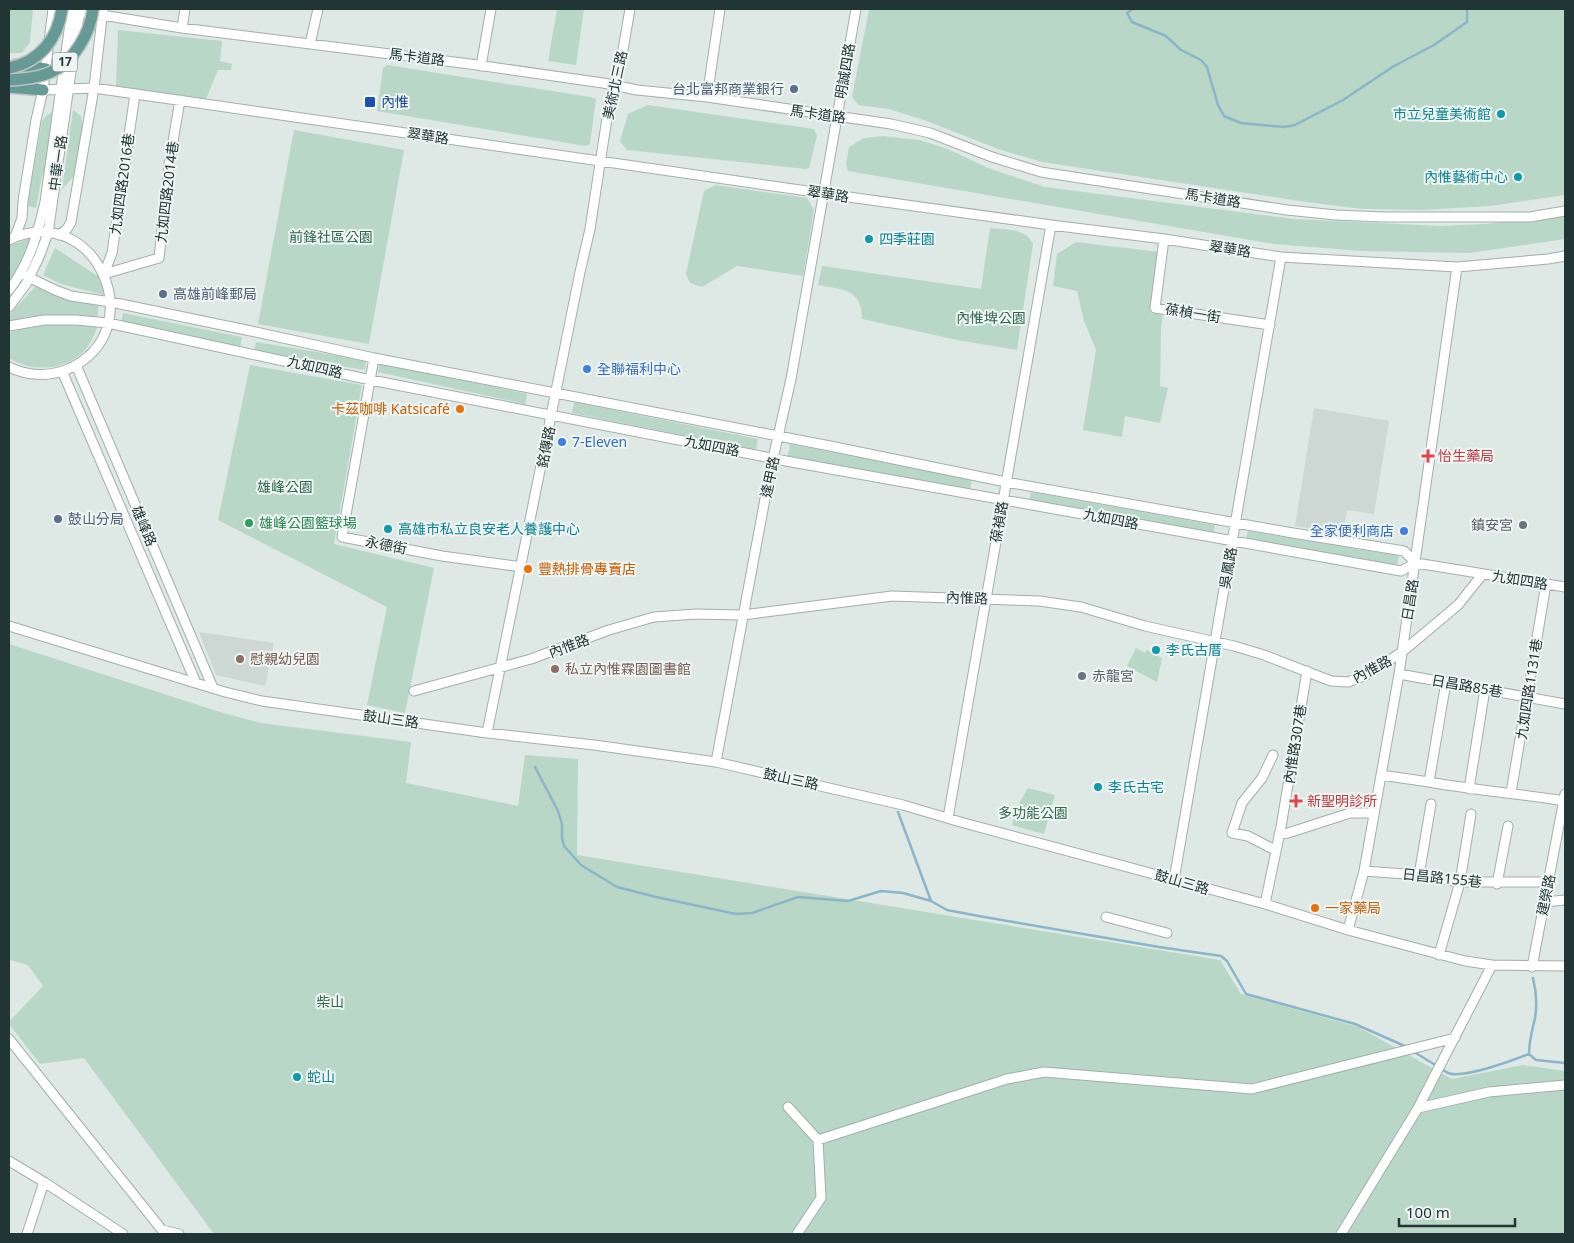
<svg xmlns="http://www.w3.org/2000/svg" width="1574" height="1243" font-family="'Noto Sans','Noto Sans TC',sans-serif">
	<rect width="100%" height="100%" fill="#dee8e5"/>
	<!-- built -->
	<path fill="#cdd8d4" d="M1314,408L1389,421L1374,514L1347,510L1343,534L1295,526Z
		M199,632L274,643L265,686L216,675Z"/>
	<!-- green -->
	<path fill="#b9d7c6" d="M9,9H33L30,42L22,53H9Z
		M557,9H584L576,65L548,61Z
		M869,9H1565V195L1491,206L1421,210L1363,209L1306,202L1042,162L998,149L927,121L889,109L858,105L852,97Z
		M118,30L222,41L220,61L232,64L231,70H218L206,99L116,87Z
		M387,65L590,97L596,99L590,144L586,146L377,111L383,68Z
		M648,105L814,129L817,136L809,168L806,169L627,150L620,141L628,114Z
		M73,110L81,116L83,127L76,174L62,189Z
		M54,111L47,169L42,176L36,208L27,206L42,121L47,115Z
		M294,130L404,150L369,344L258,324Z
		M883,136L919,140L948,149L988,168L1045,187L1294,219L1441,226L1485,224L1565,214V239L1469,253L1361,251L1274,244L848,171L846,164L849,147L864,138Z
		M715,185L807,198L814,210L803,276L737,266L702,287L690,283L686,274L704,191Z
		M990,228C1006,230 1026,228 1033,244L1017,350L957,340L862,319C862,288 842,290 818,285L822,266L981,289Z
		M33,237L19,267L9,284V246Z
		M1076,242L1159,252L1151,313L1163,315L1161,329L1160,386L1168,388L1160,423L1125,416L1122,437L1083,430L1096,350L1084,321L1077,291L1053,286L1057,254Z
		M55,248L99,277L103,285L104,295L61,284L43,275Z
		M36,286L63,296L99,303L97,319C64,314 41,316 9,322V315Z
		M123,313L242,337L240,348L121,323Z
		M53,323H76L98,326C94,335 90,346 82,353C62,371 31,372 9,358V332Z
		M256,342L366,360L365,370L254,352Z
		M380,362L527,394L525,404L378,372Z
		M250,365L362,385L334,544L434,568L405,713L367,705L387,607L218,520Z
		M574,402L758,439L756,450L572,413Z
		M790,444L972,479L970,490L788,456Z
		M1031,492L1215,525L1213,534L1029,501Z
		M1248,531L1399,556L1397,565L1246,541Z
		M9,644L220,712L261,723L411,742L406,783L518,806L525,755L578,759L577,855L1220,960L1241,994L1358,1027L1452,1079L1523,1065L1565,1071V1234H214L84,1058L40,1064L9,1024V1022L43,986L28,965L10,960L9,961Z
		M1136,648L1145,653L1147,650L1162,658L1157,682L1127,666Z
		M1028,788L1055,795L1044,834L1012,825L1017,807Z"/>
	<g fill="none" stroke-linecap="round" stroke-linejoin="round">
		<!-- stream -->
		<path stroke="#8bb5c8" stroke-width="2.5" d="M1133,9L1127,13L1132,22L1166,36L1181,50L1201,60L1207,67L1218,105L1224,116L1241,123L1284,127L1295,125L1343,100L1394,66L1434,45L1467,22V9
			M535,767L558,811L562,824V838L564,846L581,865L617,887L656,897L736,914L752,913L798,897L848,901L881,891L903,893L931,901L947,910L984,917L1159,947L1221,956L1227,961L1246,994L1355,1024L1407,1047
			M898,812L931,901
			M1414,1052L1437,1066
			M1529,1054C1529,1041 1532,1031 1535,1018C1537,1006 1536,990 1533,978
			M1441,1069C1444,1070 1446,1072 1448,1073C1463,1079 1514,1060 1529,1054L1536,1060L1565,1063"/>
		<!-- minor casing -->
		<g stroke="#a2afac" stroke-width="11">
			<path id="minor" d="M67,9L72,12L102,15L182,28L470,64L603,83L637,90L707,97L891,124L930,133L992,157L1041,172L1287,210L1336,215L1383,217H1530L1565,211
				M182,28L185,9
				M310,44L318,9
				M481,66L491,9
				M43,90L94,88L849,197L1051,225L1164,239L1281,257L1457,267L1548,259L1565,256
				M707,97L720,9
				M59,235L67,229L71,222L94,88L103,9
				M15,237L22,218L23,201L36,120L43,90L53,9
				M1164,239L1155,308L1270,325
				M9,240C94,198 155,330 68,369C49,377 27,376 9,367
				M20,273L55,290L71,296L111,302L251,331L374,358L830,446L1006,482L1287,532L1404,551L1416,563L1565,587
				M104,274L159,258L169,165L180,100
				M104,274L112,253L135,94
				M9,290C29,265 38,233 45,202L72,9
				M9,307L26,284L39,257L48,233L80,9
				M9,326L44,320H76L108,323L371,380L786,461L1401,571L1416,563
				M374,358L342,537L442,556L522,567
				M76,365L213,688
				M62,371L196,683
				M9,626L225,692L262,701L487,733L594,745L716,762L903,805L964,823L1265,904L1348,930L1465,961L1492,965L1565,966
				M1399,674L1565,704
				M414,691L531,659L609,630L654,617L696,614L743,615L892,596L1039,601L1081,607L1145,626L1234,646L1264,655L1331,681L1348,682L1366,675L1402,652L1458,605L1482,575
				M487,733L580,272L590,229L609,105L620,67L630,9
				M1273,755L1262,778L1242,803L1232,833L1248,836L1275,850
				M716,762L770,472L791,379L856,9
				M1381,775L1429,782L1446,682
				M1429,782C1474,790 1520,794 1565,801
				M1469,789L1485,689
				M1511,793L1546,584
				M948,818L1051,225
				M1279,834L1288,833L1350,813H1374
				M1364,871L1419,875L1460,882H1549
				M1419,875L1431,804
				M1174,880L1281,257
				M1497,884L1508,826
				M1544,902L1565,900
				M1265,904L1281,827L1307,671
				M1106,917L1167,933
				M1348,930L1364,871L1399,674L1457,267
				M1439,955L1460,882L1471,814
				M1532,967L1565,794
				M9,1039L162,1230L179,1234
				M788,1107L818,1140L821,1198L797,1234
				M1418,1108L1492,965
				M818,1140L1007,1079L1044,1072L1252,1089L1455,1038
				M9,1161L44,1182L27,1234
				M44,1182L123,1234
				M1341,1234L1418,1108L1489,1092L1565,1085"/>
		</g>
		<!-- major casing -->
		<g stroke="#bcc3c2" stroke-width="14">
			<path id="major" d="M16,65L46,69
				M9,87L43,90"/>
		</g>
		<!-- minor -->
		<use href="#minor" stroke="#fff" stroke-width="9"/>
		<!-- major -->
		<use href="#major" stroke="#679995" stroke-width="11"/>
		<!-- major-bridge casing -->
		<g stroke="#bcc3c2" stroke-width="14" stroke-linecap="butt">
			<path id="major-bridge" d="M9,68C40,62 58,38 62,9
				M9,80C23,79 38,78 51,72C74,62 90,33 93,9"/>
		</g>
		<!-- major-bridge -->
		<use href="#major-bridge" stroke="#679995" stroke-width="11"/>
	</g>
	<!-- markers -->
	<g fill="#5c6f8a" stroke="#eef5f3" stroke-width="2">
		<circle cx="794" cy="89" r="5"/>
		<circle cx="163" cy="294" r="5"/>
		<circle cx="58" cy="519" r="5"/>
	</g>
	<rect fill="#1a4fb4" stroke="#eef5f3" stroke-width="2" x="364" y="96" width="12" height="12" rx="2.5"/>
	<g fill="#0f9aa8" stroke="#eef5f3" stroke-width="2">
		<circle cx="1501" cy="114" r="5"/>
		<circle cx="1518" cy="177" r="5"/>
		<circle cx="869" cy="239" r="5"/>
		<circle cx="388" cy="529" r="5"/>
		<circle cx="1156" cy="650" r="5"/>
		<circle cx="1098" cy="787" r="5"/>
		<circle cx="297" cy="1077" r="5"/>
	</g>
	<g fill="#3f7fe0" stroke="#eef5f3" stroke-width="2">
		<circle cx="587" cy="369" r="5"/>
		<circle cx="562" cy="442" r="5"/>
		<circle cx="1404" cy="531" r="5"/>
	</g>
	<g fill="#e8710a" stroke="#eef5f3" stroke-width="2">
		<circle cx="460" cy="409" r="5"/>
		<circle cx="528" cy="569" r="5"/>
		<circle cx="1315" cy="908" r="5"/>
	</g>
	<g fill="#e0444e" stroke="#eef5f3" stroke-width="2">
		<path d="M1425.5 448.5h5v5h5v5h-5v5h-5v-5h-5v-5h5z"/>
		<path d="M1293.5 793.5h5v5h5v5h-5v5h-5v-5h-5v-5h5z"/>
	</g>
	<circle fill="#2e9e5b" stroke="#eef5f3" stroke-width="2" cx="249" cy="523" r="5"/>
	<g fill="#6b7280" stroke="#eef5f3" stroke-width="2">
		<circle cx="1523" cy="525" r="5"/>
		<circle cx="1082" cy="676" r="5"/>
	</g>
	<g fill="#8d6e63" stroke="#eef5f3" stroke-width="2">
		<circle cx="240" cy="659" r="5"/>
		<circle cx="555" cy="669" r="5"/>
	</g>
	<g text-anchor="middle" stroke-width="4" stroke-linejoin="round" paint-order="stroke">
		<!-- shield labels -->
		<rect fill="#eef5f3" stroke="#5e6f6d" stroke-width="1" x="52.5" y="52.5" width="25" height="19" rx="4"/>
		<g font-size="12" font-weight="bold" fill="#213634">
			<text x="65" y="66">17</text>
		</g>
		<!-- street labels -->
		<g font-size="14" fill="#213634" stroke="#eef5f3">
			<text transform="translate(417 57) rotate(7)" y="5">馬卡道路</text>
			<text transform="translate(845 71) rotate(-80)" y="5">明誠四路</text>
			<text transform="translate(615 85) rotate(-78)" y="5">美術北三路</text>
			<text transform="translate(818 114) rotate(8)" y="5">馬卡道路</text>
			<text transform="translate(428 136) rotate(8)" y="5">翠華路</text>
			<text transform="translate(58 163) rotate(-82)" y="5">中華一路</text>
			<text transform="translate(122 184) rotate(-82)" y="5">九如四路2016巷</text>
			<text transform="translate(167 192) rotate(-83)" y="5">九如四路2014巷</text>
			<text transform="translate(828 194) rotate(9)" y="5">翠華路</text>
			<text transform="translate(1213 198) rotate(9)" y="5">馬卡道路</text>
			<text transform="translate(1230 249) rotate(9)" y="5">翠華路</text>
			<text transform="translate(1193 313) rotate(9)" y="5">葆楨一街</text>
			<text transform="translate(315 367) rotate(13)" y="5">九如四路</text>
			<text transform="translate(712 446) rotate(11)" y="5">九如四路</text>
			<text transform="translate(546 447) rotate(-79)" y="5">銘傳路</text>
			<text transform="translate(770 477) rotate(-78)" y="5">逢甲路</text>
			<text transform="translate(1111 519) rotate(11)" y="5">九如四路</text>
			<text transform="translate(999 522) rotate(-80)" y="5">葆禎路</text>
			<text transform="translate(144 526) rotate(67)" y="5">雄峰路</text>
			<text transform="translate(386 545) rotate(11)" y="5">永德街</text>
			<text transform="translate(1228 568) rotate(-80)" y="5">吳鳳路</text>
			<text transform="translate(1520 580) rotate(9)" y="5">九如四路</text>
			<text transform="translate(967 598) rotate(2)" y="5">內惟路</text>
			<text transform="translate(1410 600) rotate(-81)" y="5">日昌路</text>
			<text transform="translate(569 646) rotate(-20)" y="5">內惟路</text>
			<text transform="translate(1372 669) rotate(-28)" y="5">內惟路</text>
			<text transform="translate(1467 686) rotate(10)" y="5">日昌路85巷</text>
			<text transform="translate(1529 689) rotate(-81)" y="5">九如四路1131巷</text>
			<text transform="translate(391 719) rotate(8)" y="5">鼓山三路</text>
			<text transform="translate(1295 744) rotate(-81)" y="5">內惟路307巷</text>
			<text transform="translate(791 779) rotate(12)" y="5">鼓山三路</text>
			<text transform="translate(1442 878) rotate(6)" y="5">日昌路155巷</text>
			<text transform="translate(1182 882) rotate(16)" y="5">鼓山三路</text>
			<text transform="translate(1546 895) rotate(-78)" y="5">建榮路</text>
		</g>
		<!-- service labels -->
		<g font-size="14" fill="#4e5e75" stroke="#eef5f3" text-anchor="start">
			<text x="784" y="94" text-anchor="end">台北富邦商業銀行</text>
			<text x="173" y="299">高雄前峰郵局</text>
			<text x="68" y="524">鼓山分局</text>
		</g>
		<!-- transit labels -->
		<g font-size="14" fill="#164399" stroke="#eef5f3" text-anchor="start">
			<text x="381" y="107">內惟</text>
		</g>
		<!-- culture labels -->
		<g font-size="14" fill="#0d838f" stroke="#eef5f3" text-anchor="start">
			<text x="1491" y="119" text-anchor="end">市立兒童美術館</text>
			<text x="1508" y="182" text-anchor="end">內惟藝術中心</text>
			<text x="879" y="244">四季莊園</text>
			<text x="398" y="534">高雄市私立良安老人養護中心</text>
			<text x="1166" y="655">李氏古厝</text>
			<text x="1108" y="792">李氏古宅</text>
			<text x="307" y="1082">蛇山</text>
		</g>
		<!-- park labels -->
		<g font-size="14" fill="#30684f" stroke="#eef5f3">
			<text x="331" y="242">前鋒社區公園</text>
			<text x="991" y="323">內惟埤公園</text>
			<text x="285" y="492">雄峰公園</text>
			<text x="1033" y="818">多功能公園</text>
			<text x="330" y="1007">柴山</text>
		</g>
		<!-- shop labels -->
		<g font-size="14" fill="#366cbe" stroke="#eef5f3" text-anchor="start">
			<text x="597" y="374">全聯福利中心</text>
			<text x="572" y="447">7-Eleven</text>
			<text x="1394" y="536" text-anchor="end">全家便利商店</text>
		</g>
		<!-- food labels -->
		<g font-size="14" fill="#c56008" stroke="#eef5f3" text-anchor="start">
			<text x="450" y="414" text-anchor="end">卡茲咖啡 Katsicafé</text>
			<text x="538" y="574">豐熱排骨專賣店</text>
			<text x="1325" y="913">一家藥局</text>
		</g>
		<!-- health labels -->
		<g font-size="14" fill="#be3a42" stroke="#eef5f3" text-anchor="start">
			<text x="1438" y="461">怡生藥局</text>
			<text x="1307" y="806">新聖明診所</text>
		</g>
		<!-- leisure labels -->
		<g font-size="14" fill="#27864d" stroke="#eef5f3" text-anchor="start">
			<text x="259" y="528">雄峰公園籃球場</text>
		</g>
		<!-- worship labels -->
		<g font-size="14" fill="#5b616d" stroke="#eef5f3" text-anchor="end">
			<text x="1513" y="530">鎮安宮</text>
			<text x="1092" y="681" text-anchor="start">赤龍宮</text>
		</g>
		<!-- education labels -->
		<g font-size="14" fill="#785e54" stroke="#eef5f3" text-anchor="start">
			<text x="250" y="664">慰親幼兒園</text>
			<text x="565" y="674">私立內惟霖園圖書館</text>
		</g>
	</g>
	<!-- border -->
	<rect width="1574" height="1243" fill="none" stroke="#213634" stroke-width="20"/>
	<!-- scale -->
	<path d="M1399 1218v8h116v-8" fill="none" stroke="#213634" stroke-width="2.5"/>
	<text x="1406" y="1218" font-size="15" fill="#213634" stroke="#eef5f3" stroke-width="4" paint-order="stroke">100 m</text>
</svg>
